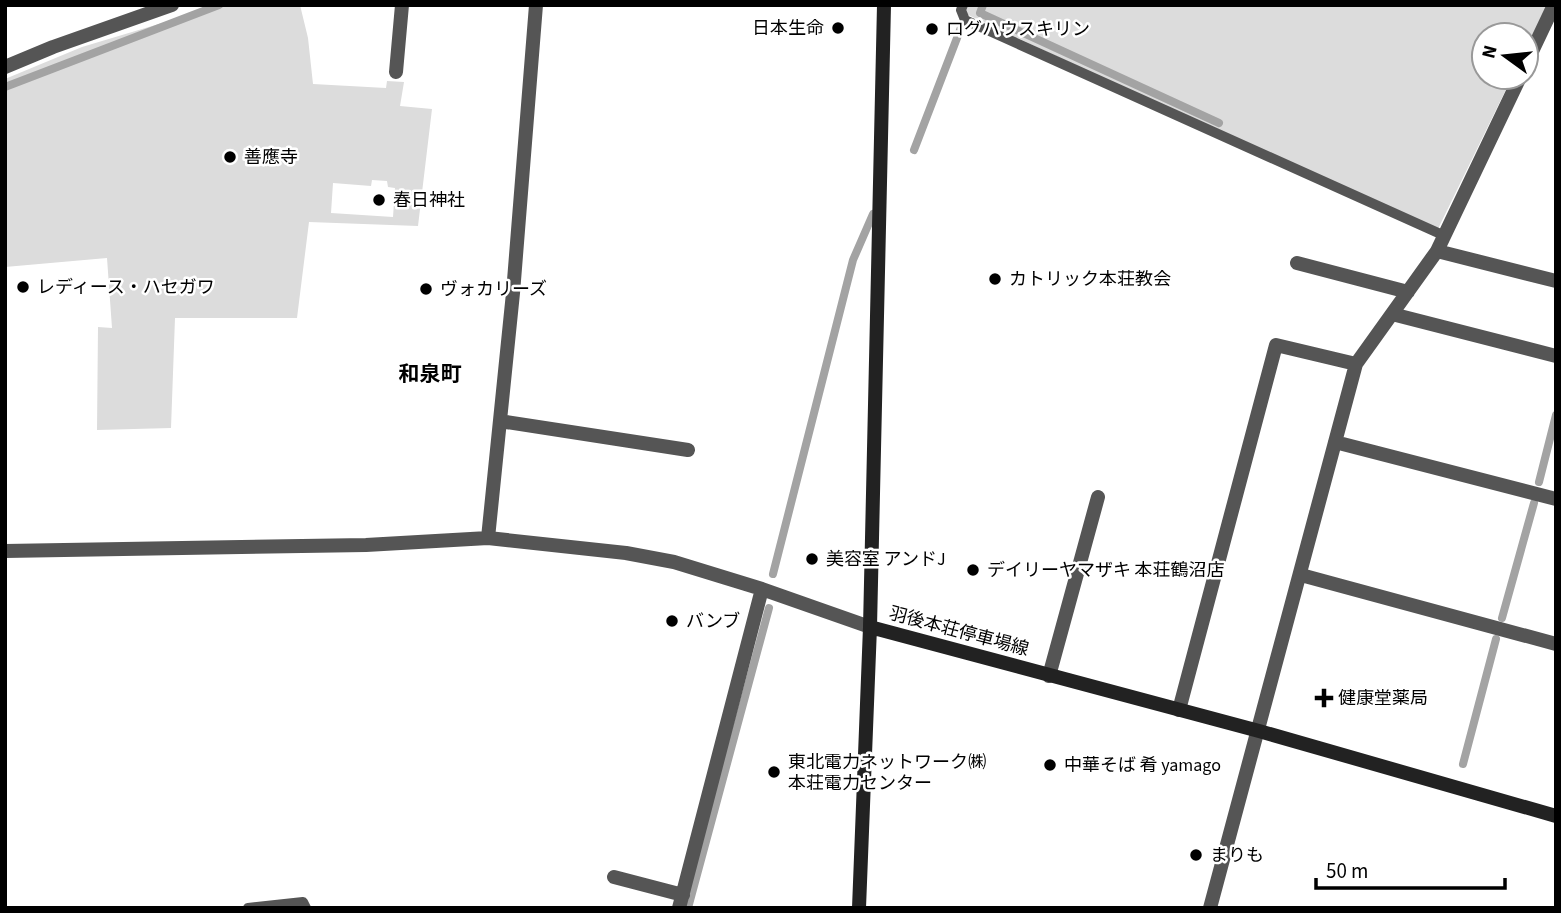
<svg xmlns="http://www.w3.org/2000/svg" width="1561" height="913" font-family="'Source Sans 3','Noto Sans JP',sans-serif">
	<rect width="100%" height="100%" fill="#fff"/>
	<!-- green -->
	<path fill="#dcdcdc" fill-rule="evenodd" d="M222,5H300L308,38L313,84L386,88L387,81L404,82L400,106L432,109L418,226L309,222L297,318H175L171,428L97,430L98,327L112,328L107,258L5,267V79L82,47ZM372,180L387,181L388,187L395,188L393,217L331,213L333,183L371,186Z
		M968,5H1547L1526,49V35H1484V77H1512L1436,233L964,13Z"/>
	<g fill="none" stroke-linecap="round" stroke-linejoin="round">
		<!-- stream -->
		<path stroke="#a3a3a3" stroke-width="8" d="M983,5L980,13L1219,123
			M5,87L219,5
			M914,150L962,25
			M1539,482L1556,415
			M773,574L853,260L873,214
			M1502,618L1534,503
			M1463,764L1496,639
			M688,908L769,608"/>
		<!-- lane -->
		<path stroke="#555" stroke-width="10" d="M963,5L961,10L965,20L1445,236
			M248,908L303,902L306,908"/>
		<!-- street -->
		<path stroke="#555" stroke-width="14" d="M1526,64L1554,5
			M5,67L53,47L172,5
			M396,72L402,5
			M1437,251L1556,281
			M1297,263L1408,292
			M1392,314L1556,356
			M500,421L688,450
			M1335,442L1556,499
			M488,538L513,293L536,5
			M5,551L366,545L488,538L626,553L674,562L762,589L870,627
			M1301,575L1556,644
			M1049,676L1098,497
			M1179,710L1276,345L1356,364
			M614,877L683,895
			M679,908L762,589
			M1210,908L1356,364L1437,251L1520,77"/>
		<!-- secondary -->
		<path stroke="#222" stroke-width="14" d="M870,627L1259,731L1556,816
			M859,908L870,627L884,5"/>
	</g>
	<!-- markers -->
	<g fill="#000" stroke="#fff" stroke-width="2.5">
		<circle cx="838" cy="28" r="7"/>
		<circle cx="932" cy="29" r="7"/>
		<circle cx="230" cy="157" r="7"/>
		<circle cx="379" cy="200" r="7"/>
		<circle cx="995" cy="279" r="7"/>
		<circle cx="23" cy="287" r="7"/>
		<circle cx="426" cy="289" r="7"/>
		<circle cx="812" cy="559" r="7"/>
		<circle cx="973" cy="570" r="7"/>
		<circle cx="672" cy="621" r="7"/>
		<path d="M1320.5 687.5h7v7h7v7h-7v7h-7v-7h-7v-7h7z"/>
		<circle cx="1050" cy="765" r="7"/>
		<circle cx="774" cy="772" r="7"/>
		<circle cx="1196" cy="855" r="7"/>
	</g>
	<g text-anchor="middle" stroke-width="5" stroke-linejoin="round" paint-order="stroke">
		<!-- poi labels -->
		<g font-size="18" fill="#000" stroke="#fff" text-anchor="start">
			<text x="824" y="34" text-anchor="end">日本生命</text>
			<text x="946" y="35">ログハウスキリン</text>
			<text x="244" y="163">善應寺</text>
			<text x="393" y="206">春日神社</text>
			<text x="1009" y="285">カトリック本荘教会</text>
			<text x="37" y="293">レディース・ハセガワ</text>
			<text x="440" y="295">ヴォカリーズ</text>
			<text x="826" y="565">美容室 アンドJ</text>
			<text x="987" y="576">デイリーヤマザキ 本荘鶴沼店</text>
			<text x="686" y="627">バンブ</text>
			<text x="1338" y="704">健康堂薬局</text>
			<text x="788" y="768">東北電力ネットワーク㈱<tspan x="788" dy="21">本荘電力センター</tspan></text>
			<text x="1064" y="771">中華そば 肴 yamago</text>
			<text x="1210" y="861">まりも</text>
		</g>
		<!-- street labels -->
		<g font-size="18" fill="#000" stroke="#fff">
			<text transform="translate(959 631) rotate(15)" y="6">羽後本荘停車場線</text>
		</g>
		<!-- quarter labels -->
		<g font-size="21" font-weight="bold" fill="#000" stroke="#fff">
			<text x="430" y="381">和泉町</text>
		</g>
	</g>
	<!-- border -->
	<rect width="1561" height="913" fill="none" stroke="#000000" stroke-width="14"/>
	<!-- north arrow -->
	<g transform="translate(1505 56) rotate(285)"><circle r="33" fill="#ffffff" stroke="#999999" stroke-width="2"/>
	<path d="M0-5L12 26L0 18L-12 26Z" fill="#000000"/>
	<text y="-10" font-size="19" font-weight="bold" text-anchor="middle" fill="#000000">N</text>
	</g>
	<!-- scale -->
	<path d="M1316 878v10h189v-10" fill="none" stroke="#000000" stroke-width="3.5"/>
	<text x="1326" y="878" font-size="21" fill="#000000" stroke="#ffffff" stroke-width="5" paint-order="stroke">50 m</text>
</svg>
